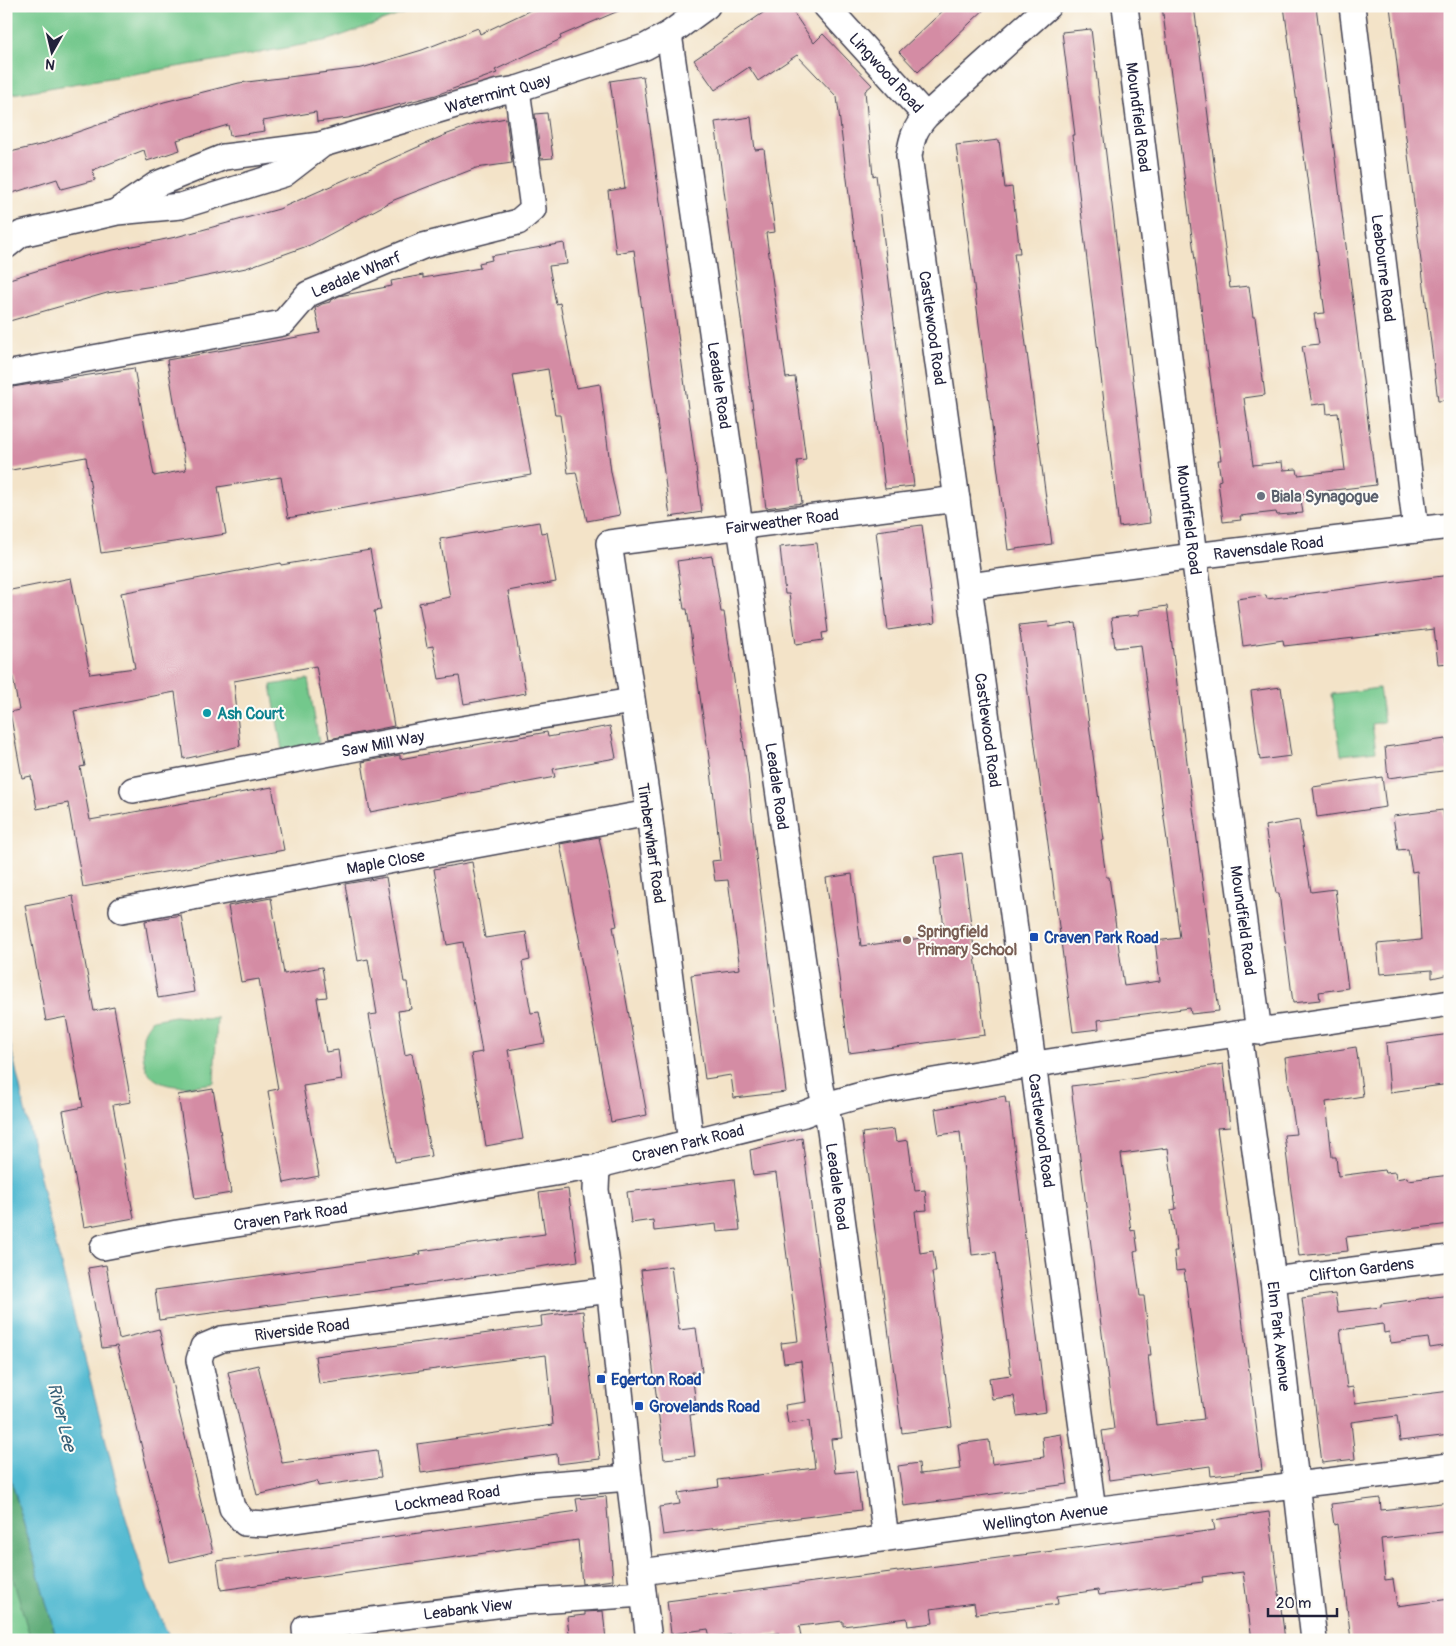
<svg xmlns="http://www.w3.org/2000/svg" width="1456" height="1646" font-family="Pangolin,sans-serif">
	<rect width="100%" height="100%" fill="#fdfcf7"/>
	<filter id="ink" filterUnits="userSpaceOnUse"><feTurbulence type="fractalNoise" baseFrequency=".02" numOctaves="2"/><feDisplacementMap in="SourceGraphic" scale="10" xChannelSelector="R" yChannelSelector="G"/><feConvolveMatrix kernelMatrix="1 2 1 2 8 2 1 2 1" color-interpolation-filters="sRGB"/></filter>
	<filter id="wash" filterUnits="userSpaceOnUse"><feTurbulence type="fractalNoise" baseFrequency=".0096" numOctaves="4" result="noise"/><feDisplacementMap in="SourceGraphic" scale="20" xChannelSelector="R" yChannelSelector="G"/><feGaussianBlur stdDeviation="1.12" result="paint"/><feColorMatrix in="noise" values="0 0 0 0 0 0 0 0 0 0 0 0 0 0 0 0 0 1.4 0 .05"/><feComposite in="paint" operator="in"/></filter>
	<g filter="url(#wash)">
		<rect width="100%" height="100%" fill="#f3e3c8"/>
		<!-- green -->
		<path fill="#73c88c" stroke="#4a7564" d="M6,6H424L329,40L231,58L6,95Z
			M308,679L319,743L282,750L271,685Z
			M1379,688L1384,722L1372,724L1376,751L1341,755L1332,694Z
			M175,1016L206,1019L217,1017L214,1083C185,1088 145,1093 143,1053C143,1034 141,1035 152,1020Z
			M6,1462L57,1640H6Z"/>
		<!-- forest -->
		<path fill="#5eac78" stroke="#40675a" d="M6,1462L57,1640H31L6,1555Z"/>
		<!-- water -->
		<path fill="#53bad1" stroke="#3a6e86" d="M6,1025L49,1218L124,1512L150,1596L171,1640H57L6,1462Z"/>
		<g id="blocks">
			<!-- building -->
			<path fill="#d48ca4" fill-rule="evenodd" d="M539,6H630L560,36L561,39L495,70L497,73L436,95L348,118L317,122L316,112L263,121L265,131L230,136L228,125L177,140L180,150L147,161L144,150L93,170L95,180L61,189L57,179L6,195V153L40,145L164,102L239,83L362,68L422,50L478,28L480,34Z
				M773,6H789L814,43L823,34L872,85L865,91L873,176L876,175L914,486L885,489L837,97L797,55L758,81L749,67L715,90L694,60Z
				M948,6H988L918,72L899,52Z
				M1162,6H1194L1230,288L1249,286L1253,317H1255L1265,395L1244,398L1253,465L1282,462L1283,470L1297,469L1298,475L1345,470L1338,413L1327,414L1326,403L1312,405L1302,346L1319,344L1314,314L1325,313L1284,6H1316L1376,485L1300,494L1303,513L1277,515L1276,512L1240,516L1241,520L1223,522L1218,481L1221,480L1218,460H1221Z
				M1390,6H1450V400L1438,401Z
				M1091,29L1150,523L1119,527L1072,135H1075L1062,32Z
				M643,76L702,512L670,517L634,250L616,253L608,191L625,188L610,81Z
				M547,113L553,158L541,159L535,114Z
				M751,117L755,150L764,149L775,232L766,233L786,378L795,377L806,460L797,461L802,503L766,508L715,122Z
				M506,118L512,163L476,168L394,200L310,245L246,268L173,283L107,293L6,322V280L89,255L176,237L279,209L445,135L475,124Z
				M999,140L1005,188L1012,187L1020,253H1014L1052,544L1008,550L956,145Z
				M564,243L567,264L549,266L556,304L560,303L576,388L600,384L611,472L620,515L587,521L576,472L568,473L560,415H555L548,369L513,375L531,475L288,518L281,477L218,487L226,534L101,553L86,457L6,471V388L134,368L154,476L186,470L167,360L320,333L315,308L322,304L330,302V301L339,296L392,286L391,281L423,275V278L480,268L479,263L492,260L491,256Z
				M539,522L541,533L547,532L556,582L508,591L526,693L464,704L459,676L439,679L433,646L427,647L419,603L450,597L440,539Z
				M922,525L935,623L888,630L876,531Z
				M817,543L828,632L822,633L823,640L796,644L789,594H785L780,547Z
				M370,550L381,610L374,611L394,726L329,739L316,666L234,681L240,746L184,759L175,692L74,711L85,766L80,767L90,820L272,787L284,850L83,887L68,803L37,809L31,776L22,778L10,712L19,710L12,673L6,674V591L71,578L90,674L135,668L121,593L281,563V565Z
				M712,556L721,612H724L748,774L756,856L786,1092L734,1098L731,1075L705,1079L691,975L740,969L728,880L715,881L712,861L721,860L711,771L687,609H684L677,561Z
				M1450,575V663L1438,664L1434,629L1284,646L1283,640L1243,646L1237,599L1266,595L1267,599Z
				M1167,606L1219,1011L1191,1014L1190,1008L1098,1020L1099,1029L1073,1032L1019,625L1048,622L1049,627L1076,623L1104,840H1101L1106,877H1109L1124,986L1160,981L1155,941L1180,938L1141,645L1115,648L1111,618L1139,615V610Z
				M1281,687L1291,756L1260,760L1251,691Z
				M610,726L616,758L553,769L555,777L370,812L362,762L400,755V759L547,732L548,737Z
				M1446,739L1450,770L1388,778L1385,747Z
				M1382,777L1386,807L1317,817L1313,787Z
				M1443,810L1450,861V974L1432,978V970L1380,974L1377,944L1421,940L1417,871L1412,872L1408,849L1398,850L1393,816Z
				M1299,820L1311,892L1335,889L1348,988L1319,992L1320,1000L1293,1003L1279,893H1276L1265,826Z
				M599,837L617,926L613,927L647,1115L611,1122L578,943H580L560,844Z
				M962,853L985,1035L849,1053L826,878L852,874L861,946L945,935L935,857Z
				M472,862L485,938L526,932L530,960L522,962L531,1013L539,1012L545,1043L508,1050L523,1139L486,1146L471,1054L482,1052L463,942L447,945L434,869Z
				M386,877L404,982H407L411,1009L398,1011L405,1055L412,1053L431,1156L395,1162L369,1015L377,1014L368,959L358,961L345,884Z
				M73,896L94,1011L114,1007L131,1102L113,1105L134,1218L84,1227L63,1111L83,1107L66,1017L46,1021L25,905Z
				M271,898L284,974L322,967L327,997L317,998L326,1052L338,1050L342,1080L303,1086L319,1176L284,1183L268,1091L278,1089L259,979L241,982L228,906Z
				M181,915L194,992L158,998L145,921Z
				M1450,1034V1084L1390,1092L1386,1043Z
				M1356,1047L1363,1096L1326,1102L1332,1157H1336L1338,1176L1384,1170L1385,1173L1395,1172L1396,1179L1407,1177L1408,1180L1450,1175V1224L1346,1237L1348,1251L1299,1256L1284,1135L1296,1134L1285,1058Z
				M1223,1064L1230,1127L1217,1128L1262,1470L1211,1476L1210,1466L1109,1480L1102,1431L1114,1429L1071,1086L1132,1079ZM1168,1148L1176,1209L1171,1210L1177,1251H1174L1176,1271L1184,1270L1204,1419L1156,1425L1148,1355H1151L1144,1296H1140L1134,1252L1138,1251L1135,1230L1131,1231L1121,1154Z
				M213,1089L231,1193L195,1199L178,1095Z
				M1005,1096L1006,1103H1009L1046,1412L1017,1416L1014,1396L992,1399L989,1378L1011,1375L996,1252L972,1255L960,1132L939,1135L935,1109Z
				M894,1129L896,1142L908,1140L915,1191L925,1190L927,1210L915,1211L920,1253L933,1251L936,1272H932L952,1426L902,1433L862,1133Z
				M802,1138L842,1438L831,1439L835,1473L856,1471L861,1510L663,1535L659,1507L680,1504L678,1493L719,1487L718,1480L815,1468L809,1421L788,1424L785,1405L806,1402L801,1361L784,1363L781,1343L798,1341L776,1173L753,1176L750,1150Z
				M734,1179L740,1230L717,1232L716,1224L654,1231L653,1220L631,1223L627,1192Z
				M568,1189L578,1261L406,1287L159,1320L155,1290L421,1254L420,1251L545,1234L539,1193Z
				M106,1265L119,1339L159,1329L213,1552L170,1562L117,1346L102,1348L88,1268Z
				M671,1266L679,1330L696,1328L702,1372H692L697,1414L690,1415L695,1456L664,1459L641,1270Z
				M1335,1294L1338,1312L1381,1307V1304L1450,1295V1324L1447,1325L1450,1345L1430,1348L1428,1338L1391,1343L1389,1332L1384,1333L1383,1324L1340,1330L1347,1388L1353,1387L1355,1403L1450,1391V1435L1400,1441L1397,1416L1351,1422L1355,1459L1322,1463L1302,1298Z
				M583,1311L600,1459L558,1464L557,1454L421,1473L417,1444L553,1425L546,1355L319,1384L315,1356L542,1326L541,1316Z
				M258,1365L282,1463L377,1450L381,1477L318,1486L317,1481L257,1495L228,1372Z
				M1061,1434L1068,1484L904,1506L898,1466L919,1463L920,1474L961,1469L958,1444L989,1440L992,1464L1044,1457L1042,1437Z
				M606,1496L613,1580L582,1584L578,1540L221,1590L217,1561L578,1511L576,1499Z
				M1380,1498L1381,1510L1450,1502V1531L1381,1539L1385,1580L1393,1579L1397,1606L1450,1599V1640H1351L1337,1524L1334,1525L1331,1504Z
				M1269,1512L1285,1640H1252L1243,1572L1202,1577L1203,1582L1099,1595L1098,1590L1057,1596L1058,1604L976,1614L974,1603L931,1609L933,1623L908,1626L907,1618L843,1626V1621L799,1626L801,1636L780,1639L779,1633L749,1636L748,1633L710,1637L708,1629L671,1634L667,1601L1215,1530L1213,1520Z
				M603,1611L606,1640H570L567,1617L585,1615V1612Z"/>
		</g>
	</g>
	<g filter="url(#ink)">
		<use href="#blocks" fill-opacity="0" stroke="#413f50" stroke-width="1"/>
		<g fill="none" stroke-linecap="round" stroke-linejoin="round">
			<!-- minor casing -->
			<g stroke="#413f50" stroke-width="28">
				<g id="minor">
					<path id="s1" d="M826,6L926,116"/>
					<path id="s2" d="M1048,6L926,116C914,130 912,138 909,156L969,586L1093,1510"/>
					<path id="s3" d="M1125,6L1194,556L1259,1032"/>
					<path id="s4" d="M1352,6L1416,530"/>
					<path id="s5" d="M669,34L821,1087L829,1123L886,1538"/>
					<path d="M117,211L157,184L224,157L320,145"/>
					<path id="s6" d="M6,246L21,234L117,212L181,206L284,174L323,144L499,92L517,89L645,47L669,34L707,6"/>
					<path id="s7" d="M6,374L283,323L308,294L423,246L518,222L533,209L517,89"/>
					<path id="s8" d="M969,586L1194,556L1450,526"/>
					<path id="s9" d="M133,790L432,734L632,701"/>
					<path id="s10" d="M122,910L649,813"/>
					<path id="s11" d="M1239,1034L1273,1280L1314,1640"/>
					<path id="s12" d="M691,1143L649,813L609,543L957,499"/>
					<path d="M597,1168L596,1190L607,1265L629,1478L649,1640"/>
					<path id="s13" d="M103,1247L177,1233L382,1202L584,1168H597L607,1163L804,1114C865,1088 934,1082 1000,1070C1149,1045 1300,1026 1450,1003"/>
					<path id="s14" d="M1273,1280L1450,1258"/>
					<path id="s15" d="M610,1290L222,1339L203,1347L199,1360L232,1508L245,1523L268,1524L527,1486L629,1478"/>
					<path id="s16" d="M641,1572L1093,1510L1450,1466"/>
					<path id="s17" d="M306,1640L305,1628L522,1602L643,1594"/>
				</g>
			</g>
			<!-- minor -->
			<use href="#minor" stroke="#fff" stroke-width="25"/>
		</g>
	</g>
	<!-- markers -->
	<circle fill="#6b7280" stroke="#fdfcf7" stroke-width="2" cx="1261" cy="496" r="5"/>
	<circle fill="#0f9aa8" stroke="#fdfcf7" stroke-width="2" cx="207" cy="713" r="5"/>
	<g fill="#1a4fb4" stroke="#fdfcf7" stroke-width="2">
		<rect x="1029" y="932" width="10" height="10" rx="2.5"/>
		<rect x="596" y="1374" width="10" height="10" rx="2.5"/>
		<rect x="634" y="1401" width="10" height="10" rx="2.5"/>
	</g>
	<circle fill="#8d6e63" stroke="#fdfcf7" stroke-width="2" cx="907" cy="940" r="5"/>
	<g text-anchor="middle" stroke-width="4" stroke-linejoin="round" paint-order="stroke">
		<!-- street labels -->
		<g font-size="16" fill="#22223b" stroke="#fdfcf7">
			<text dy="6" stroke="none"><textPath href="#s1" startOffset="90">Lingwood Road</textPath></text>
			<text dy="6" stroke="none"><textPath href="#s6" startOffset="521">Watermint Quay</textPath></text>
			<text dy="6" stroke="none"><textPath href="#s3" startOffset="112">Moundfield Road</textPath></text>
			<text dy="6" stroke="none"><textPath href="#s4" startOffset="264">Leabourne Road</textPath></text>
			<text dy="6" stroke="none"><textPath href="#s7" startOffset="372">Leadale Wharf</textPath></text>
			<text dy="6" stroke="none"><textPath href="#s2" startOffset="382">Castlewood Road</textPath></text>
			<text dy="6" stroke="none"><textPath href="#s5" startOffset="355">Leadale Road</textPath></text>
			<text dy="6" stroke="none"><textPath href="#s3" startOffset="518">Moundfield Road</textPath></text>
			<text dy="6" stroke="none"><textPath href="#s12" startOffset="780">Fairweather Road</textPath></text>
			<text dy="6" stroke="none"><textPath href="#s8" startOffset="302">Ravensdale Road</textPath></text>
			<text dy="6" stroke="none"><textPath href="#s2" startOffset="788">Castlewood Road</textPath></text>
			<text dy="6" stroke="none"><textPath href="#s9" startOffset="254">Saw Mill Way</textPath></text>
			<text dy="6" stroke="none"><textPath href="#s5" startOffset="760">Leadale Road</textPath></text>
			<text transform="translate(652 843) rotate(82)" y="6">Timberwharf Road</text>
			<text dy="6" stroke="none"><textPath href="#s10" startOffset="268">Maple Close</textPath></text>
			<text dy="6" stroke="none"><textPath href="#s3" startOffset="922">Moundfield Road</textPath></text>
			<text dy="6" stroke="none"><textPath href="#s2" startOffset="1192">Castlewood Road</textPath></text>
			<text dy="6" stroke="none"><textPath href="#s13" startOffset="595">Craven Park Road</textPath></text>
			<text dy="6" stroke="none"><textPath href="#s5" startOffset="1165">Leadale Road</textPath></text>
			<text dy="6" stroke="none"><textPath href="#s13" startOffset="190">Craven Park Road</textPath></text>
			<text dy="6" stroke="none"><textPath href="#s14" startOffset="89">Clifton Gardens</textPath></text>
			<text transform="translate(302 1329) rotate(-7)" y="6">Riverside Road</text>
			<text dy="6" stroke="none"><textPath href="#s11" startOffset="305">Elm Park Avenue</textPath></text>
			<text dy="6" stroke="none"><textPath href="#s15" startOffset="801">Lockmead Road</textPath></text>
			<text dy="6" stroke="none"><textPath href="#s16" startOffset="408">Wellington Avenue</textPath></text>
			<text dy="6" stroke="none"><textPath href="#s17" startOffset="176">Leabank View</textPath></text>
		</g>
		<!-- worship labels -->
		<g font-size="16" font-weight="bold" fill="#5b616d" stroke="#fdfcf7" text-anchor="start">
			<text x="1271" y="502">Biala Synagogue</text>
		</g>
		<!-- culture labels -->
		<g font-size="16" font-weight="bold" fill="#0d838f" stroke="#fdfcf7" text-anchor="start">
			<text x="217" y="719">Ash Court</text>
		</g>
		<!-- education labels -->
		<g font-size="16" font-weight="bold" fill="#785e54" stroke="#fdfcf7" text-anchor="start">
			<text x="917" y="937">Springfield<tspan x="917" dy="18">Primary School</tspan></text>
		</g>
		<!-- transit labels -->
		<g font-size="16" font-weight="bold" fill="#164399" stroke="#fdfcf7" text-anchor="start">
			<text x="1044" y="943">Craven Park Road</text>
			<text x="611" y="1385">Egerton Road</text>
			<text x="649" y="1412">Grovelands Road</text>
		</g>
		<!-- water labels -->
		<g font-size="18" font-style="italic" fill="#365f77" stroke="#fdfcf7">
			<text transform="translate(62 1417) rotate(76)" y="6">River Lee</text>
		</g>
	</g>
	<!-- margin -->
	<rect width="1456" height="1646" fill="none" stroke="#fdfcf7" stroke-width="25"/>
	<!-- north arrow -->
	<g transform="translate(52 52) rotate(188)" stroke="#fdfcf7" stroke-width="4" paint-order="stroke">
	<path d="M0-4L9 19L0 12L-9 19Z" fill="#22223b"/>
	<text y="-8" font-size="14" font-weight="bold" text-anchor="middle" fill="#22223b">N</text>
	</g>
	<!-- scale -->
	<path d="M1268 1608v8h69v-8" fill="none" stroke="#22223b" stroke-width="2.5"/>
	<text x="1276" y="1608" font-size="15" fill="#22223b" stroke="#fdfcf7" stroke-width="4" paint-order="stroke">20 m</text>
</svg>
